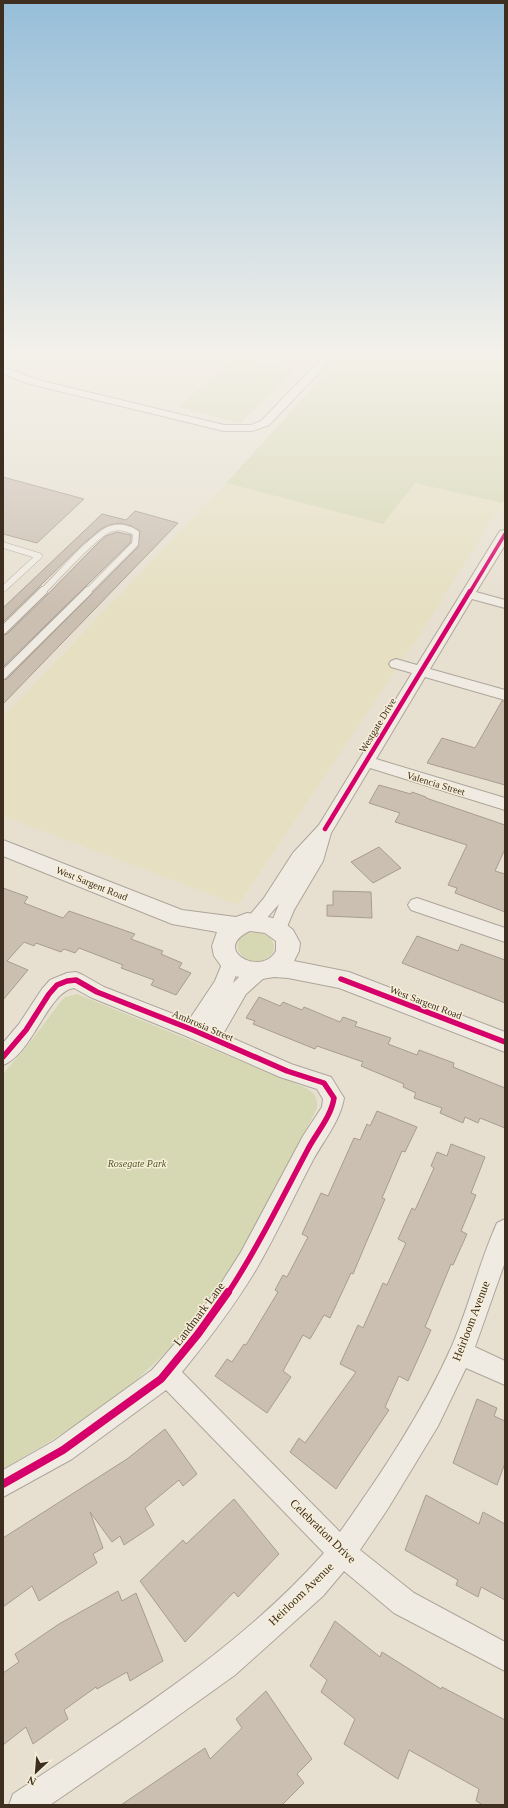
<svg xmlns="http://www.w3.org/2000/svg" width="508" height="1808" font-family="Georgia,serif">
	<rect width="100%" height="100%" fill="#e7e0d1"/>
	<!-- farmland -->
	<path fill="#e6dfc2" d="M226,483L383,524L415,483L502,503L425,627L238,905L3,816V717Z"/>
	<!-- green -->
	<path fill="#d6d7b3" d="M342,356H505V498L502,503L415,483L383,524L226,483Z
		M237,357L296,370L240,423L177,407Z
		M255,932C267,933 279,941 272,954C247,977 218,937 255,932Z
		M77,994L304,1087C314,1092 318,1097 317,1108C270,1202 224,1301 145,1372C103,1411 53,1440 3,1469V1074L28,1045L62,1000L65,997Z"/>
	<!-- building -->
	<path fill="#cbbfb2" stroke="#a89c90" d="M3,477L84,499L37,543L3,534Z
		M135,511L178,523L3,704V680L7,679L138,547L140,531L131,526L120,523L109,525L101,529L83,544L3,622V608L102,514L126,520Z
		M117,532L131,535V542L3,667V635L7,634L47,595L98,543L106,536Z
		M502,701H505V785L427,763L442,738L475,748Z
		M379,785L411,794L412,792L426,797V798L505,825V849L495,871L505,874V912L455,893L457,888L448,885L467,845L395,822L400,813L369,803Z
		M379,847L401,868L373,883L351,862Z
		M3,888L28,897L24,903L63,918L69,911L135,934L131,939L163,951L161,954L182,963L179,968L191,973L176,995L151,985L154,980L121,968L123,965L79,948L75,953L64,949L61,952L36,943L34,946L24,942L7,961L28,970L3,1000Z
		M333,891L371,892L372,918L327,916V905H333Z
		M417,936L458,951L461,944L505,960V1003L402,963Z
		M259,997L280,1006L283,1002L302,1010L304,1007L340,1022L343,1017L357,1022L355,1026L391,1038L388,1044L417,1055L419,1050L454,1063L453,1067L505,1088V1128L480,1118L478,1123L465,1117L463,1123L440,1113L442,1108L414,1098L416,1093L403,1087L404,1084L361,1066L363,1062L317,1046L315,1049L253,1024L255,1021L246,1018Z
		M377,1111L417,1127L405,1152L402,1151L382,1198L385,1199L366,1243L353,1274L351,1273L330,1318L324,1315L310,1339L303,1335L283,1371L291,1377L267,1413L215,1376L227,1359L232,1362L244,1344L246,1345L278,1292L275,1290L283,1275L287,1277L308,1237L302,1234L321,1193L328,1196L354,1138L360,1140L367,1124L370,1126Z
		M451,1144L485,1157L471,1193L476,1195L461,1231L467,1234L453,1265L451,1264L425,1327L431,1330L408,1381L399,1376L385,1407L389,1410L336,1489L290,1452L299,1438L305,1443L356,1372L340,1364L358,1325L363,1328L383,1283L387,1285L406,1243L398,1239L412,1208L415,1210L434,1168L431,1166L437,1152L447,1156Z
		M477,1399L497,1408L494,1416L505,1421V1463L497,1485L453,1463Z
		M165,1429L197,1474L183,1486L179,1480L145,1508L154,1525L124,1545L120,1536L112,1542L90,1512L103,1548L93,1554L97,1563L39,1601L32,1586L3,1607V1538L127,1459Z
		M426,1495L479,1524L483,1512L505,1524V1600L481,1587L478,1597L456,1585L458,1580L405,1550Z
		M234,1499L279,1554L238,1597L234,1592L185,1642L140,1581L183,1540L186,1544Z
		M118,1591L122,1601L136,1593L163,1661L130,1681L127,1672L97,1689L96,1687L64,1710L68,1719L33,1744L26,1727L3,1745V1673L19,1662L15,1654L59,1624Z
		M335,1621L380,1657L382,1652L441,1689L442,1687L505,1720V1805H483L476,1801L479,1789L409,1750L398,1779L344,1744L355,1719L321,1692L327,1680L310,1666Z
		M266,1691L312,1759L297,1774L304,1783L282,1805H121L205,1748L210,1759L242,1728L236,1719Z"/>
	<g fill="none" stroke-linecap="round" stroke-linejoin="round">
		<!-- service-far1 casing -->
		<g stroke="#ada599" stroke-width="7">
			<path id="service-far1" d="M3,545L39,556L3,589
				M42,592C56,579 95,534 110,529C119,526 128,528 136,533L135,544L87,592"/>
		</g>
		<!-- service casing -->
		<g stroke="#ada599" stroke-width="10">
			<path id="service" d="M3,630L43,591
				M3,675L88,591"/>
		</g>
		<!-- minor casing -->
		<g stroke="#ada599" stroke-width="2">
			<path id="minor" d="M324,356H335L269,425L252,431H224L30,384L3,374V367L38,380L224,425H251L261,421Z
				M505,530V545L476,592L505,600V608L472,599L430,669L505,690V700L425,677L376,759L505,798V810L370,768L331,833L323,861L294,910L284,934L278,936L272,934L269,929L279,904L259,927L253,929L247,927L244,922L264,898L293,853L319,825L412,673L391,667L389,664L391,661L396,659L417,665L498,534L500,531Z
				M417,898L505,928V942L411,910L408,905L411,900Z
				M231,957L238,959L240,964L233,983C243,974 251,962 265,967L267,972L265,977L246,994L223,1034L291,1064L331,1077L344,1098C340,1121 324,1140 313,1160C294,1196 277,1233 257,1268C235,1305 209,1339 182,1372L340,1532C381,1474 422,1413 451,1348C469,1307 479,1263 497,1223L505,1219V1262L475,1347L505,1361V1385L466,1368L438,1426L387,1510L360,1550L414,1593L505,1642V1671L394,1613L344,1571L323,1596L235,1675L140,1743L50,1805H9L13,1794C121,1722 237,1651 324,1553L166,1390L72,1459L3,1497V1470L54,1441L152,1370L190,1326L220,1285L241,1252L303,1136L322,1107L323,1099L317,1089L280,1077L186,1036L90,997L74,988C48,991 32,1055 3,1065V1043L19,1024L42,989L50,980L67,973L76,972L83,975L104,987L189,1020L215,981L224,959Z"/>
		</g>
		<!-- tertiary casing -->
		<g stroke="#ada599" stroke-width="2">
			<path id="tertiary" d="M3,840L182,910L236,917L247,913L255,914L281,920L293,930L300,943L299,951L294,961L349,972L505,1032V1052L339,988L288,978L274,977L256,980L234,976L224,970L214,956L212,946L217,932L172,924L3,856ZM250,931L265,933L276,941V951C261,978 210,949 250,931Z"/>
		</g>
		<!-- service-far1 -->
		<use href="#service-far1" stroke="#efebe3" stroke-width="6"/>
		<!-- service -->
		<use href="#service" stroke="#efebe3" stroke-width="8"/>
		<!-- minor -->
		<use href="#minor" fill="#efebe3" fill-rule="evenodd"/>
		<!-- tertiary -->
		<use href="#tertiary" fill="#efebe3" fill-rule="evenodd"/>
		<!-- cycleway-far3 casing -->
		<g stroke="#f7eed8" stroke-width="5">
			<path id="cycleway-far3" d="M470,592L505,534"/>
		</g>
		<!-- cycleway-far2 casing -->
		<g stroke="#f7eed8" stroke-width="6">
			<path id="cycleway-far2" d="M325,829L470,591"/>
		</g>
		<!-- cycleway-far1 casing -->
		<g stroke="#f7eed8" stroke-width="8">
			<path id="cycleway-far1" d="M341,979L505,1042
				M3,1057L26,1030L49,994L57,985L67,981L76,980L97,992L193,1030L287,1071L324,1083L334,1098C331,1117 317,1132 308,1149C282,1198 258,1247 228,1293"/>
		</g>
		<!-- cycleway casing -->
		<g stroke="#f7eed8" stroke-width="10">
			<path id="cycleway" d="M3,1484L63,1450L161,1379L198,1334L228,1292"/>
		</g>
		<!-- cycleway-far3 -->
		<use href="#cycleway-far3" stroke="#d6006c" stroke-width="3.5"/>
		<!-- cycleway-far2 -->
		<use href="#cycleway-far2" stroke="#d6006c" stroke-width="4.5"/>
		<!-- cycleway-far1 -->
		<use href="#cycleway-far1" stroke="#d6006c" stroke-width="5.5"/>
		<!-- cycleway -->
		<use href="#cycleway" stroke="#d6006c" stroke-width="8"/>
	</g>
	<!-- sky -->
	<linearGradient id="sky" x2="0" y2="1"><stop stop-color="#96bed9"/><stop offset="0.58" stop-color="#f4f1ea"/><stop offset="1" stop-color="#f4f1ea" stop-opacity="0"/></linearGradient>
	<rect width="508" height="609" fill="url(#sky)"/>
	<g text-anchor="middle" stroke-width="3" stroke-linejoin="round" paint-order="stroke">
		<!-- street labels -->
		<g font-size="10" fill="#3d2e20" stroke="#f7eed8">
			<text transform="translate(377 725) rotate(-59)" y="4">Westgate Drive</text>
			<text transform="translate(436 783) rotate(17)" y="4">Valencia Street</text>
			<text transform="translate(92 883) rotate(22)" y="4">West Sargent Road</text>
			<text transform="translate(426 1002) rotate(21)" y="4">West Sargent Road</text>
			<text transform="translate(203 1025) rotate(23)" y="4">Ambrosia Street</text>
		</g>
		<!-- park labels -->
		<g font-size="10" font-style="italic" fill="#4d5a26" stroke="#f7eed8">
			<text x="137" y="1167">Rosegate Park</text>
		</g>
		<!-- near-street labels -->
		<g font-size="12" fill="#3d2e20" stroke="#f7eed8">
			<text transform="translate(199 1314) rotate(-53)" y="4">Landmark Lane</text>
			<text transform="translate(471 1321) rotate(-69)" y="4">Heirloom Avenue</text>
			<text transform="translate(323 1531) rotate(44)" y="4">Celebration Drive</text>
			<text transform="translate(301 1594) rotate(-44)" y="4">Heirloom Avenue</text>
		</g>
	</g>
	<!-- border -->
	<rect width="508" height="1808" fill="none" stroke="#3d2e20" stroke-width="8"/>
	<!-- north arrow -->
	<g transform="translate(36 1772) rotate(206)" stroke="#f7eed8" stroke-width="3" paint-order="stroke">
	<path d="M0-3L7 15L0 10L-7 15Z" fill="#3d2e20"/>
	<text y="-6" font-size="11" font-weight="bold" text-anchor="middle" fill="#3d2e20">N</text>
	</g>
</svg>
